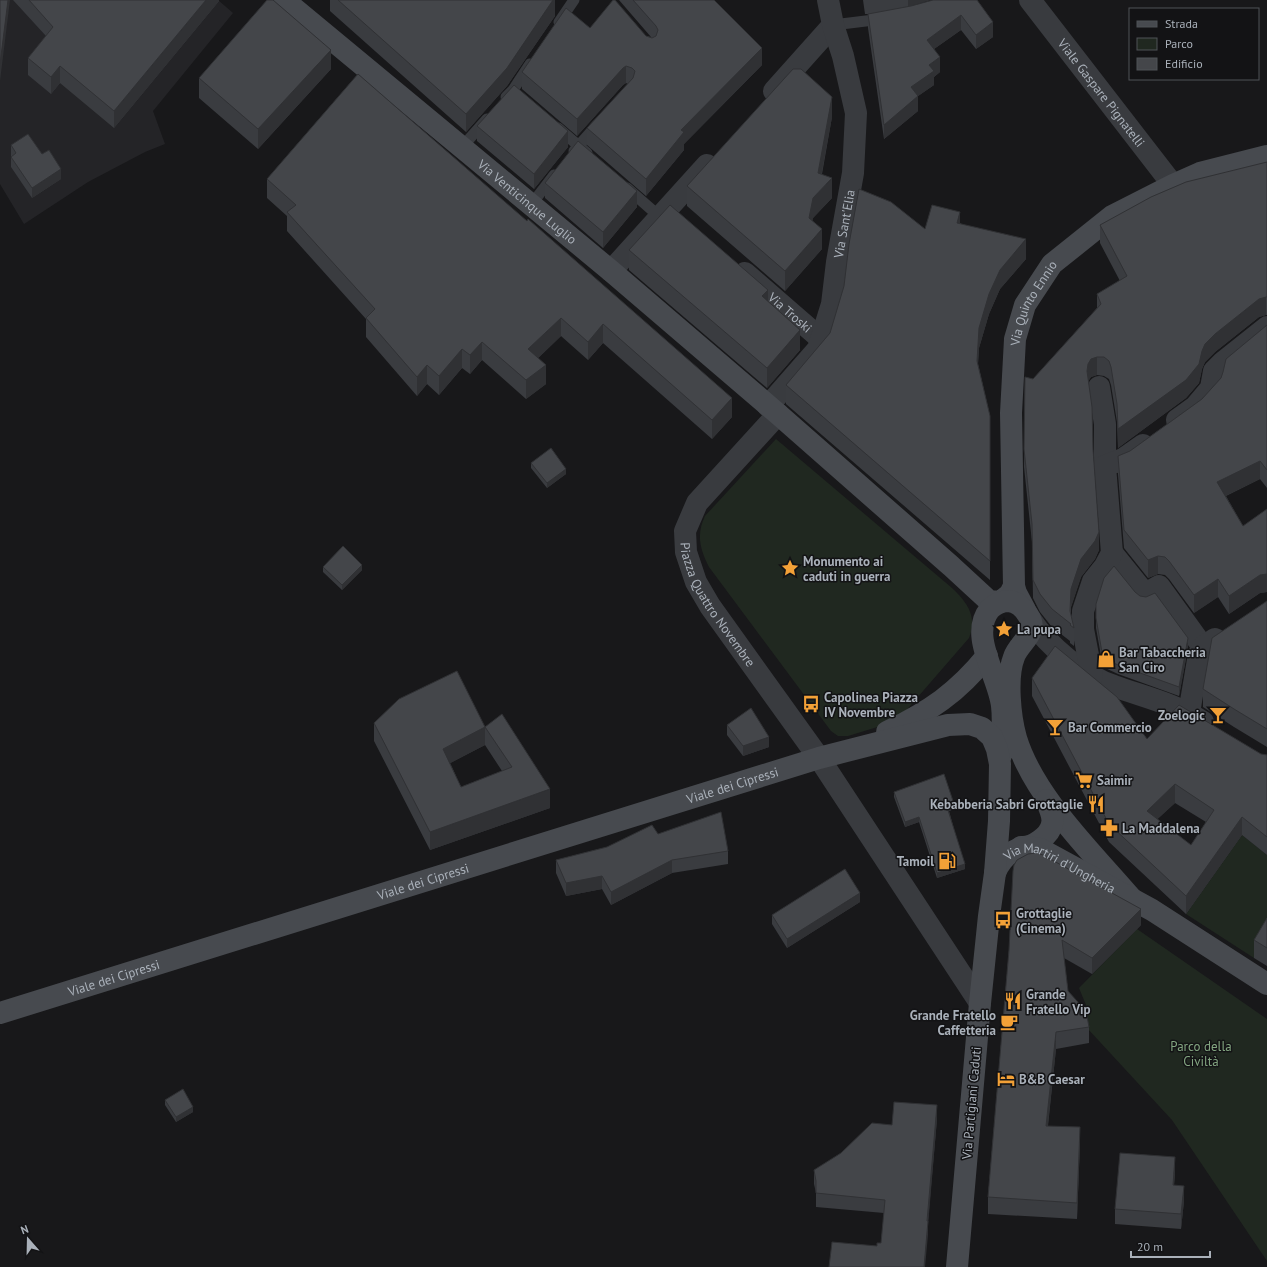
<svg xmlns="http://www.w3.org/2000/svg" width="1267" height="1267" font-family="'PT Sans',sans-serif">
	<rect width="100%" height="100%" fill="#18181a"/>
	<!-- built -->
	<path fill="#242427" d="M0,0H218L233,13L153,111L165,144L145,152L88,182L24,224L0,184Z"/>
	<!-- green -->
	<path fill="#202820" d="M776,439L952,588C967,602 978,617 969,638L897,721L848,736H838L831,731L709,567C700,549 696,535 705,516Z
		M1242,835L1267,855V936L1254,958L1186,914Z
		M1137,929L1267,1019V1261L1172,1120L1076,1016L1086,1005L1079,988Z"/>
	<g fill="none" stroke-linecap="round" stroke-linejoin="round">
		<!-- lane -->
		<path stroke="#393b3f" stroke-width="11" d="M559,22L574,0
			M833,25L882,19
			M506,97L513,90L530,64
			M558,128L587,153
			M462,147L487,119
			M574,151L597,125
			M627,188L660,217
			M531,205L554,175"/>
		<!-- street -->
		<g stroke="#393b3f" stroke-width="22">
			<path id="s1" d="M1030,0L1173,185"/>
			<path d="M774,91L833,25"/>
			<path d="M611,271L707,165"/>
			<path id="s2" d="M745,273L821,339"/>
			<path d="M1099,387L1105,424V466"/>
			<path id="s3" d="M768,406L818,349L832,304L837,262L853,173L856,113L843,56L833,25L828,0"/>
			<path id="s4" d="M778,414L697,503L685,531L686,552L696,582L710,606L819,758L980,1003"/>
			<path d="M1177,420L1195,407L1211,388L1214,371L1223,362L1267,327"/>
			<path d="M1112,553L1145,594L1159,586L1203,647"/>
			<path d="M1031,620C1048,646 1084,676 1114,686C1144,697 1176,704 1203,722"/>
			<path d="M1092,676L1083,629V611L1093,581L1105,566L1112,553L1105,466L1123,459L1143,445"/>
			<path d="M1189,713L1199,654L1203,647L1215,639"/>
		</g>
		<!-- secondary -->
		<g stroke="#474a4f" stroke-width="22">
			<path id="s5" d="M284,0L611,271L778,414L951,566L989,601L1000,602L1010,594L1014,586"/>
			<path id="s6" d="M1025,610L1016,593L1014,586L1011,413L1015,339L1025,305L1052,264L1112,216L1173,185L1200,173L1267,156"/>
			<path d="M887,732C930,711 957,693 987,656"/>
			<path d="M1001,755C1002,739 1004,722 1002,706C999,677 968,635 990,609C995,604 1002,601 1009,601C1017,602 1024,608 1028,615C1040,633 1019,642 1014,657C1006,677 1010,717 1016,738C1034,797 1092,852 1132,899"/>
			<path d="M1021,847C1032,848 1050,836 1052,824C1054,816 1049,807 1046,800"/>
			<path id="s7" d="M995,873C1003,853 1019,844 1040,849L1152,910L1267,984"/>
			<path id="s8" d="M0,1013L819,758L948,725L970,724L982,728L992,737L997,749L1000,764L999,821L995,873L989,916L980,1003L957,1267"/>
		</g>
	</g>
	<!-- wall -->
	<path fill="#3a3c40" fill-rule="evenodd" d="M13,0H219V1L114,128L60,83L51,94L28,75V58L46,36Z
		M330,0H555V16L507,86L466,132L330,11Z
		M619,0H715V1L762,65L684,144V150L646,196L587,145V128L628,84L626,83L623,85L577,136L522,89V72L590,28L646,36L651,37Z
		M863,0H930L910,6L977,0L993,37L976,49L961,30L934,49L940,72L934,77V85L918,96V111L884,139L868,28V14H865Z
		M331,69L258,149L199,98V78Z
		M358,74L732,417L712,439L603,343L588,360L561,336L538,358L546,384L526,399L482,360L470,374L462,368L439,395L427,384L417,396L366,337V319L287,231V216L267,198V179Z
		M832,117L822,174L832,198L813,218L812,221L822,249L785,291L687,206V186Z
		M477,126L568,147L534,189L477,141Z
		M11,145L61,179L32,198L11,167Z
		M1267,162V315H1266L1259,317L1215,352L1205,362L1202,369L1199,383L1186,398L1118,448L1117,422L1111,385L1109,379L1104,376L1097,375L1091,377L1088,381L1099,550L1095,559L1081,577L1071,607V613L1074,628V646L1070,643V641L1052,627L1040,612L1033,598L1032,542L1024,467L1025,377L1033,379L1097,308V294L1120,281L1100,243V225Z
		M545,183L637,207L603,248L545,198Z
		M960,223L1026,259L1000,289L989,314L979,348L978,364L990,416V580L786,404V385L925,229Z
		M629,250L800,350L767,388L629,270Z
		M1267,325V488L1260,479L1226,496L1243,526L1267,509V592L1260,593L1229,614L1218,597L1194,613L1169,579L1165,575L1158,574L1148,578L1124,548L1118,474V456L1130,451L1202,399Z
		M531,463L566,474L547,488L531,468Z
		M323,567L362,570L342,590L323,572Z
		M1135,592L1188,648L1179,696L1118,674L1103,667L1096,628V604Z
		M1267,601V747L1234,727L1203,707V689Z
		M1032,678L1147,739L1261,754L1267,755V855L1242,835L1186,914L1109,842L1032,696ZM1175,803L1206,822L1191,845L1157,819Z
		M374,723L485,727L550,808L430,850L374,741ZM485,745L502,771L461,787L450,763Z
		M727,725L769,747L743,756L727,735Z
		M894,792L954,809L949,811L965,869L937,878L919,822L905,827L894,797Z
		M658,834L728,851V864L672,873L611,905L602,889L566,896L556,873V860Z
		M860,902L787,948L772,924V915Z
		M1267,918V966L1254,958V940Z
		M1141,925L1092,974L1064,958L1068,991L1089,1027V1043L1056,1049L1048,1126L1080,1143L1077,1219L988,1214V1197L1009,950Z
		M165,1100L193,1112L176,1122L165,1105Z
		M937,1119L928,1221V1235L877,1246L881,1243L884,1213L816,1207V1193L814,1184V1170L892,1125Z
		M1175,1173L1174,1185L1184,1201L1181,1229L1115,1224V1209Z"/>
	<!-- shaded-wall -->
	<path fill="#303134" d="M8,0H10L0,81V64Z
		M206,0H219V1L114,128V111Z
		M553,0H555V16L507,86L466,132V114Z
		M908,0H930L908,7Z
		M961,15V30L927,54V40Z
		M993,22V37L976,49V35Z
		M762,48V65L684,144V150L646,196V179L681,130Z
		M331,50V69L258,149V129Z
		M940,57V72L934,77V85L911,101V87L929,65Z
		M60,66V83L51,94V77Z
		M626,66V83L623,85L577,136V119L623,68Z
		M918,96V111L884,139V125Z
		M832,97V117L818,193L832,178V198L813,218L809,238V218L818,173Z
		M568,131V147L534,189V174Z
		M61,169V179L32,198V188Z
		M637,191V207L603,248V232Z
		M960,212V231L957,223Z
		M822,229V249L785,291V271Z
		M1026,239V259L1000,289L989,314L979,348L977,380V361L979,328L989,294L1000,270Z
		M768,290V309L762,296Z
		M1266,297V315L1259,317L1215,352L1205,362L1202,369L1199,383L1186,398L1118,448V429L1215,334L1259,299Z
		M561,318V336L528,368V349Z
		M603,324V343L588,360V342Z
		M800,330V350L767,388V368Z
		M482,342V360L470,374V355Z
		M462,349V368L439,395V376Z
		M1097,357V375L1091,377L1088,382L1087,371L1088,364L1091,359Z
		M427,365V384L417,396V377Z
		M546,365V384L526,399V380Z
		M732,398V417L712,439V420Z
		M1260,461V479L1217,500V482Z
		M566,469V474L547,488V483Z
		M1099,532V550L1095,559L1081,577L1071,607V624V589L1081,559Z
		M1158,556V574L1148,578V560Z
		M362,565V570L342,590V585Z
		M1267,573V592L1260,593L1229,614V596L1260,575Z
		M1218,579V597L1194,613V595Z
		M1188,638V648L1179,696V687Z
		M485,727V745L443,767V749Z
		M769,737V747L743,756V746Z
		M1175,784V803L1147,829V811Z
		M550,789V808L430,850V832Z
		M954,804V809L947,812V807Z
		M919,817V822L905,827V822Z
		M1242,817V835L1186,914V896Z
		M672,860V873L611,905V892Z
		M965,864V869L937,878V873Z
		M602,876V889L566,896V883Z
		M860,893V902L787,948V939Z
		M1141,909V925L1092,974V958Z
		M1056,1032V1049L1046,1142V1126Z
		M937,1105V1119L928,1226V1221V1235L925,1267H924Z
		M193,1107V1112L176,1122V1117Z
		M1080,1127V1143L1077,1219V1203Z
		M1175,1157V1173L1173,1200V1185Z
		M1184,1186V1201L1181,1229V1214Z"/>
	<!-- building -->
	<path fill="#44464a" stroke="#303134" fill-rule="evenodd" d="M0,0H8L0,64Z
		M29,0H206L114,111L60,66L51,77L28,58L53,27Z
		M267,0H273L331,50L258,129L199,78Z
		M338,0H553L507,68L466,114Z
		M613,0H615L646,36L652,38L656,36L658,30L656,26L633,0H714L762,48L681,130L684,132L646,179L587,128L633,78L635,71L632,68L626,66L623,68L577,119L522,72L566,8L590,28Z
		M933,0H977L993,22L976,35L961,15L927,40L940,57L929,65L934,71L911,87L918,96L884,125L868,14L911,6Z
		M793,69H801L832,97L818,173L832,178L813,198L809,218L822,229L785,271L687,186Z
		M358,74L527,221L528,219L732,398L712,420L603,324L588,342L561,318L528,349L546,365L526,380L482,342L470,355L462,349L439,376L427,365L417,377L366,318L375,309L287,212L296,205L267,179Z
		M514,85L568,131L534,174L477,126Z
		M28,134L42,154L49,150L61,169L32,188L11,157L16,153L11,145Z
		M578,141L637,191L603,232L545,183Z
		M1267,162V297H1266L1259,299L1215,334L1205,344L1202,351L1199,364L1186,380L1118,429L1117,404L1111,367L1109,361L1104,357H1097L1091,359L1088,364L1087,371L1092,407L1093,449L1099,532L1095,541L1081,559L1071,589L1070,611L1074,628L1070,625L1071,624L1052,609L1040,594L1033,580L1032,524L1024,449L1025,377L1033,379L1101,304L1097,294L1127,276L1100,225L1151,197L1186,182Z
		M859,189L891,202L925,229L932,205L960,212L957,223L1026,239L1000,270L989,294L979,328L977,361L990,416V561L786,385L830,333L844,286L849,244Z
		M670,205L768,290L762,296L800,330L767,368L629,250Z
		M1267,325V470L1260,461L1217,482L1243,526L1267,509V574L1260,575L1229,596L1218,579L1194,595L1169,561L1165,557L1158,556L1148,560L1124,530L1118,456L1130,451L1202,399L1221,378L1223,372L1226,359Z
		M551,448L566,469L547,483L531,463Z
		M343,546L362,565L342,585L323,567Z
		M1114,566L1135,592L1140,596L1146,597L1155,593L1188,638L1179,687L1118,665L1103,658L1096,618V604L1104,578Z
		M1267,601V729L1234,709L1203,689L1212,638Z
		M1055,646L1117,697L1147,739L1179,705L1261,754L1267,755V837L1242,817L1186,896L1109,824L1032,678ZM1175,784L1214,810L1191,845L1147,811Z
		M457,671L485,727L502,714L550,789L430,832L374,723L399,699ZM485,727L512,767L461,787L443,749Z
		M751,708L769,737L743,746L727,725Z
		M944,774L954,804L947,807L965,864L937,873L919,817L905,822L894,792Z
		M721,812L728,851L672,860L611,892L602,876L566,883L556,860L607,847L652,825L658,834Z
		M1036,853L1043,855L1141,909L1092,958L1062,940L1068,991L1086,1011L1089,1027L1056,1032L1046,1126L1080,1127L1077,1203L988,1197L1009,950L1013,871L1014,865L1017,860L1028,854Z
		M845,869L860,893L787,939L772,915Z
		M1267,918V948L1254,940Z
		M183,1089L193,1107L176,1117L165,1100Z
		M894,1102L937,1105L927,1221H928L924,1267H829L832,1242L877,1246V1243H881L885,1200L816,1193V1181L814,1170L841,1153L872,1123L892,1125Z
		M1120,1153L1175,1157L1173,1185L1184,1186L1181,1214L1115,1209Z"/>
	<!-- icons -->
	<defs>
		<g id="sight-bare" transform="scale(1.38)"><path d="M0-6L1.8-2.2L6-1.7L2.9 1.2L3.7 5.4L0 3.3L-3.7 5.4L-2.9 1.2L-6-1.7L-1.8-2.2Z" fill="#f3a137" stroke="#131315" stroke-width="2.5" paint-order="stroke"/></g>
		<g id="shop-bare" transform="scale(1.38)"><path d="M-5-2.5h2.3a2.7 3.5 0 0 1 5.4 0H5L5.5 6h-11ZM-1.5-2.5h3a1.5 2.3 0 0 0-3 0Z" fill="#f3a137" stroke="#131315" stroke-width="2.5" paint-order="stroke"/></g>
		<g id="bus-bare" transform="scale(1.38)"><path d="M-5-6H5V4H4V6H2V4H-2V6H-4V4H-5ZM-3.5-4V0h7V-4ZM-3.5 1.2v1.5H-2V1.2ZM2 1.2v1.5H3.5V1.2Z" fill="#f3a137" stroke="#131315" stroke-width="2.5" paint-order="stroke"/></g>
		<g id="bar-bare" transform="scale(1.38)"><path d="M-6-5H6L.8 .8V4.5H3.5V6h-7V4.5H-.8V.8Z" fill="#f3a137" stroke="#131315" stroke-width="2.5" paint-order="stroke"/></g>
		<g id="supermarket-bare" transform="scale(1.38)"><path d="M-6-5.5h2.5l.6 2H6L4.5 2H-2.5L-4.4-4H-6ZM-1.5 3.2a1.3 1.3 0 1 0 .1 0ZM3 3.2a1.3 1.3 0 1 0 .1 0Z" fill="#f3a137" stroke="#131315" stroke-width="2.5" paint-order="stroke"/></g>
		<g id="restaurant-bare" transform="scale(1.38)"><path d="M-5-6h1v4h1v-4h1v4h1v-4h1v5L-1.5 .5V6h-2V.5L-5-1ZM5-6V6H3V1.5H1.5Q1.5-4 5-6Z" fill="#f3a137" stroke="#131315" stroke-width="2.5" paint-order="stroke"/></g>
		<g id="pharmacy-bare" transform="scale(1.38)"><path d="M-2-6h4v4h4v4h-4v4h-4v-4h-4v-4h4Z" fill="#f3a137" stroke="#131315" stroke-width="2.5" paint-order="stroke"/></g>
		<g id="fuel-bare" transform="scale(1.38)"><path d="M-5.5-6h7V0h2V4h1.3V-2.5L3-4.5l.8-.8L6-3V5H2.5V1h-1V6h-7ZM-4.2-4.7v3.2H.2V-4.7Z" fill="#f3a137" stroke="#131315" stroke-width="2.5" paint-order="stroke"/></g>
		<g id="cafe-bare" transform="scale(1.38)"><path d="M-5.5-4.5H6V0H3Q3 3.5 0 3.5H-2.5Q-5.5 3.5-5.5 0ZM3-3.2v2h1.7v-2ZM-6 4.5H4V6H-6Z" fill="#f3a137" stroke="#131315" stroke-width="2.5" paint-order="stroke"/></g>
		<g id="hotel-bare" transform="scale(1.38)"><path d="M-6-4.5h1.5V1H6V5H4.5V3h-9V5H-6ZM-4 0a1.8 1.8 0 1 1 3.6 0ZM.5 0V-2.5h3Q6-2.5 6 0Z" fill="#f3a137" stroke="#131315" stroke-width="2.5" paint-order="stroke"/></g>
	</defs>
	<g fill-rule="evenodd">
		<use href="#sight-bare" x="790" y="568"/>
		<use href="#sight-bare" x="1004" y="629"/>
		<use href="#shop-bare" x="1106" y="659"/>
		<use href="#bus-bare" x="811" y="704"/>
		<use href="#bar-bare" x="1218" y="715"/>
		<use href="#bar-bare" x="1055" y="727"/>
		<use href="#supermarket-bare" x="1084" y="780"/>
		<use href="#restaurant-bare" x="1096" y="804"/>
		<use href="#pharmacy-bare" x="1109" y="828"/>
		<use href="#fuel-bare" x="947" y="861"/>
		<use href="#bus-bare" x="1003" y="920"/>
		<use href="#restaurant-bare" x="1013" y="1001"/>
		<use href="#cafe-bare" x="1009" y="1022"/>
		<use href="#hotel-bare" x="1006" y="1079"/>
	</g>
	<g text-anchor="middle" stroke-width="3" stroke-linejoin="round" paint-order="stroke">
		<!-- street labels -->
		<g font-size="13" fill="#aab1ba" stroke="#131315">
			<text dy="5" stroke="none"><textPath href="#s1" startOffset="117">Viale Gaspare Pignatelli</textPath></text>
			<text dy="5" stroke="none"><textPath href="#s5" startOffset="316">Via Venticinque Luglio</textPath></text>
			<text dy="5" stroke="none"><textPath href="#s3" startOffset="204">Via Sant'Elia</textPath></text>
			<text dy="5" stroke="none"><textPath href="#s6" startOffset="314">Via Quinto Ennio</textPath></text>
			<text dy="5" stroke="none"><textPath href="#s2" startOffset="60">Via Troski</textPath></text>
			<text dy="5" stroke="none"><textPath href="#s4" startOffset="233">Piazza Quattro Novembre</textPath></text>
			<text dy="5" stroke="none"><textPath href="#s8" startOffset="767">Viale dei Cipressi</textPath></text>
			<text dy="5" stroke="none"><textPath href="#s7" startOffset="80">Via Martiri d'Ungheria</textPath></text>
			<text dy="5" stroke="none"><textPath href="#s8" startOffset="443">Viale dei Cipressi</textPath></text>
			<text dy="5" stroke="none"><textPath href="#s8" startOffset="119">Viale dei Cipressi</textPath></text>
			<text transform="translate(971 1103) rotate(-85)" y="5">Via Partigiani Caduti</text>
		</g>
		<!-- poi labels -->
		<g font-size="13" font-weight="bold" fill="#aab1ba" stroke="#131315" text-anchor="start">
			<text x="803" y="566">Monumento ai<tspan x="803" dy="15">caduti in guerra</tspan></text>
			<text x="1017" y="634">La pupa</text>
			<text x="1119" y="657">Bar Tabaccheria<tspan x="1119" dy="15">San Ciro</tspan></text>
			<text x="824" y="702">Capolinea Piazza<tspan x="824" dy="15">IV Novembre</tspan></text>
			<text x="1205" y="720" text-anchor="end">Zoelogic</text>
			<text x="1068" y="732">Bar Commercio</text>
			<text x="1097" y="785">Saimir</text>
			<text x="1083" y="809" text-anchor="end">Kebabberia Sabri Grottaglie</text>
			<text x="1122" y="833">La Maddalena</text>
			<text x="934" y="866" text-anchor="end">Tamoil</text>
			<text x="1016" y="918">Grottaglie<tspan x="1016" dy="15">(Cinema)</tspan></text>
			<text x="1026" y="999">Grande<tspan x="1026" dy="15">Fratello Vip</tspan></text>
			<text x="996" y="1020" text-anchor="end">Grande Fratello<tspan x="996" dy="15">Caffetteria</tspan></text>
			<text x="1019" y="1084">B&amp;B Caesar</text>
		</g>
		<!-- park labels -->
		<g font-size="13" fill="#83a581" stroke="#131315">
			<text x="1201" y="1051">Parco della<tspan x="1201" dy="15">Civiltà</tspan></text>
		</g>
	</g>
	<!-- legend -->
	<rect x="1129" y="8" width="130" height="72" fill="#131315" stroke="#4f5257"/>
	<rect x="1137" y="21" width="20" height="6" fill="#474a4f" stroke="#4f5257"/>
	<text x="1165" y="28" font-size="12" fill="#aab1ba">Strada</text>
	<rect x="1137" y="38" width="20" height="12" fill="#202820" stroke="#4f5257"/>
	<text x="1165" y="48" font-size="12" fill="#aab1ba">Parco</text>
	<rect x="1137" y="58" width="20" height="12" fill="#44464a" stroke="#4f5257"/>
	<text x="1165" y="68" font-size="12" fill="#aab1ba">Edificio</text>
	<!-- north arrow -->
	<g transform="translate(28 1239) rotate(340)" stroke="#131315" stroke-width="3" paint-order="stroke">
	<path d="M0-3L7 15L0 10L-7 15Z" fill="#aab1ba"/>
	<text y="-6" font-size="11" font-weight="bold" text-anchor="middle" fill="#aab1ba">N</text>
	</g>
	<!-- scale -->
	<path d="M1131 1251v6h79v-6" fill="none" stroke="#aab1ba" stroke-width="2"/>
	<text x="1137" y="1251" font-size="12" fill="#aab1ba" stroke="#131315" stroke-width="3" paint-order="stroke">20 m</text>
</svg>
